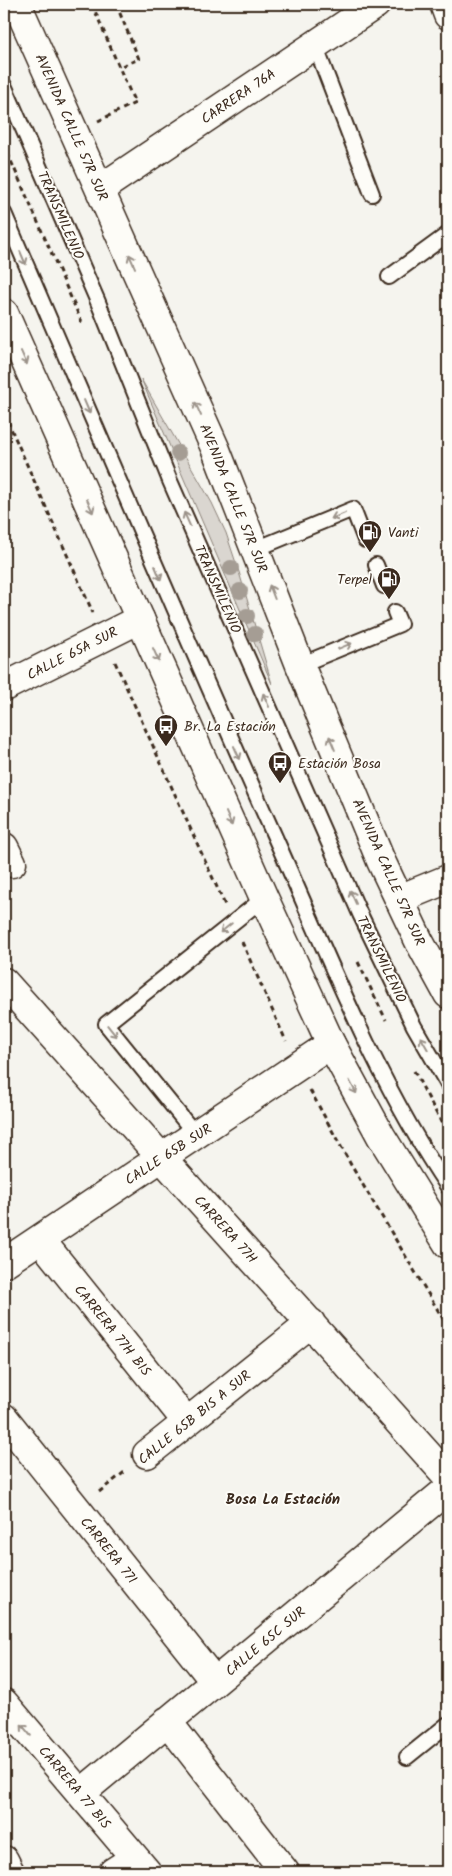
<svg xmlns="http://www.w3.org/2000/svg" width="452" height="1876" font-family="Kalam,sans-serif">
	<rect width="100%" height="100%" fill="#f5f4ee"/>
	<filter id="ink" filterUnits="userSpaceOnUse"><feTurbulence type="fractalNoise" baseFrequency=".02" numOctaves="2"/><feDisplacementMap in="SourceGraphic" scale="10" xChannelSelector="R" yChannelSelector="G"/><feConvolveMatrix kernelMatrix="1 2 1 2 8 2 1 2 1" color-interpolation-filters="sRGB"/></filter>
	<g filter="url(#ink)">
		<!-- green -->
		<path fill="#dad6d0" stroke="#8a8077" d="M141,379L212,503L226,533L239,572L272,684Z"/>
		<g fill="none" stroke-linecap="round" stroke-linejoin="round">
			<!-- service casing -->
			<g stroke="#3b2a1e" stroke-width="18">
				<path id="service" d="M315,45L372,194
					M4,85L98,302L170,481L360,914L414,1026L448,1085
					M4,213C93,421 182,629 274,835C327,953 375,1079 448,1187
					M389,277L448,234
					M256,549L353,509L365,540
					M376,565L384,586
					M300,665L400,624L395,612
					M196,1135L106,1024L264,898
					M407,1757L448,1724"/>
			</g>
			<!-- minor casing -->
			<g stroke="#3b2a1e" stroke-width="31">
				<path id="minor" d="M444,4L448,15
					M100,189L376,4
					M4,687L140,619
					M4,847L12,863
					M399,899L448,879
					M4,982L448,1477
					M40,1239L187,1422
					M4,1263L331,1044
					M4,1418L215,1682
					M147,1454L311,1323
					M4,1703L147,1872
					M167,1721L285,1872
					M81,1793L448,1489
					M113,1872L135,1858"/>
			</g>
			<!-- tertiary casing -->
			<g stroke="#3b2a1e" stroke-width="31">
				<path id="tertiary" d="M4,1860L10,1872"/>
			</g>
			<!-- trunk casing -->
			<g stroke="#3b2a1e" stroke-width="31">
				<path id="trunk" d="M17,4L216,450L300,665L381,861L419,941L448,994
					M4,313L264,898L331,1044L381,1136L448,1244"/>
			</g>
			<!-- path -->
			<path stroke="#3b2a1e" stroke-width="3" stroke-dasharray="5 4" stroke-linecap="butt" d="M92,4L119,67L139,59L116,4
				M98,121L135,103L119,67
				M4,145L83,325
				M4,413L93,613
				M115,662L225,905
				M242,942L286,1041
				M358,962L386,1020
				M414,1071L448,1135
				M310,1090L351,1165L448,1327
				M99,1492L127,1470"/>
			<!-- service -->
			<use href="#service" stroke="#fdfcf7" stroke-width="14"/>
			<!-- minor -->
			<use href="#minor" stroke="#fdfcf7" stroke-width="28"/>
			<!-- tertiary -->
			<use href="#tertiary" stroke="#fdfcf7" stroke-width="28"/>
			<!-- trunk -->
			<use href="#trunk" stroke="#fdfcf7" stroke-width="28"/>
		</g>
		<!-- trees -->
		<g fill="#a59d94">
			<circle cx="178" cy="453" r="8"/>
			<circle cx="231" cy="568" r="8"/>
			<circle cx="240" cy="591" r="8"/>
			<circle cx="247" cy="616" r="8"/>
			<circle cx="255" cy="634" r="8"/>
		</g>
		<!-- one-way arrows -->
		<defs><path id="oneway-shaft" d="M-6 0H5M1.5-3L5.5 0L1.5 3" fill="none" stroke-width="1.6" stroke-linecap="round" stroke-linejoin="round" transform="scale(1.25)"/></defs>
		<g stroke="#9c938a">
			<use href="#oneway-shaft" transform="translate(23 258) rotate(67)"/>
			<use href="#oneway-shaft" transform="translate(132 261) rotate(-114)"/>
			<use href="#oneway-shaft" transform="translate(24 358) rotate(66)"/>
			<use href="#oneway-shaft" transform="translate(87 407) rotate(67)"/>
			<use href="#oneway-shaft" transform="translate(198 409) rotate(-114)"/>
			<use href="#oneway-shaft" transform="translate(90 506) rotate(66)"/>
			<use href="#oneway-shaft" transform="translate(338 516) rotate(158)"/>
			<use href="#oneway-shaft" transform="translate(187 519) rotate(-114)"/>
			<use href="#oneway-shaft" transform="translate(158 573) rotate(67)"/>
			<use href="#oneway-shaft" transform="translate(272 592) rotate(-111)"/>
			<use href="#oneway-shaft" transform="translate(345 646) rotate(-22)"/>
			<use href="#oneway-shaft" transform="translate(156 655) rotate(66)"/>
			<use href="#oneway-shaft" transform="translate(266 700) rotate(-114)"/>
			<use href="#oneway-shaft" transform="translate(332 743) rotate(-112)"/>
			<use href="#oneway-shaft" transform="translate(237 753) rotate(66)"/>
			<use href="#oneway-shaft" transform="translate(229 819) rotate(66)"/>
			<use href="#oneway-shaft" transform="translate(353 897) rotate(-114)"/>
			<use href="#oneway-shaft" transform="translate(226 928) rotate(141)"/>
			<use href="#oneway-shaft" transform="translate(112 1031) rotate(51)"/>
			<use href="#oneway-shaft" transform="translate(424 1043) rotate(-120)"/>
			<use href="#oneway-shaft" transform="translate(353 1087) rotate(62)"/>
			<use href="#oneway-shaft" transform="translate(26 1730) rotate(-130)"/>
		</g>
	</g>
	<!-- icons -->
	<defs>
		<g id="fuel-pin" transform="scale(1.25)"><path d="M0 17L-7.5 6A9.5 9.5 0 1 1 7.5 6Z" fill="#3b2a1e" stroke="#fdfcf7"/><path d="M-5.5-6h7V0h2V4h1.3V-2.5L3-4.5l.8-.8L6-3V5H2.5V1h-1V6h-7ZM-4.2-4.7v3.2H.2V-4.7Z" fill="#fff"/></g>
		<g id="bus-pin" transform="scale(1.25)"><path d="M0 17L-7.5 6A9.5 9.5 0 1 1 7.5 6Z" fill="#3b2a1e" stroke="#fdfcf7"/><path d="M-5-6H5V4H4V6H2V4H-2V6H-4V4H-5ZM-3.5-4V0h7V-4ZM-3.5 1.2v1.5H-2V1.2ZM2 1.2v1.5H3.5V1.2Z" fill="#fff"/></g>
	</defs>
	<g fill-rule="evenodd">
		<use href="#fuel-pin" x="370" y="532"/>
		<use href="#fuel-pin" x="389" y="579"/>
		<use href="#bus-pin" x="166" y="726"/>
		<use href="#bus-pin" x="280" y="763"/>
	</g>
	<g text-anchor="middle" stroke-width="4" stroke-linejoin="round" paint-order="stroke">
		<!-- street labels -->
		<g font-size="14" fill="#3b2a1e" stroke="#fdfcf7">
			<text transform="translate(238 96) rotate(-34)" y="5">CARRERA 76A</text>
			<text transform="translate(72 127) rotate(66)" y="5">AVENIDA CALLE 57R SUR</text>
			<text transform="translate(61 215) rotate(66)" y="5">TRANSMILENIO</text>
			<text transform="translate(234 498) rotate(68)" y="5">AVENIDA CALLE 57R SUR</text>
			<text transform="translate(218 589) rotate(66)" y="5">TRANSMILENIO</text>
			<text transform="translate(72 653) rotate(-27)" y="5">CALLE 65A SUR</text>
			<text transform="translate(389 872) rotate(66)" y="5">AVENIDA CALLE 57R SUR</text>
			<text transform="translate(382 959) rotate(64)" y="5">TRANSMILENIO</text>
			<text transform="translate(168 1154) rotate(-33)" y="5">CALLE 65B SUR</text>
			<text transform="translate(226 1229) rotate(48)" y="5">CARRERA 77H</text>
			<text transform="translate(113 1330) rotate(51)" y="5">CARRERA 77H BIS</text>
			<text transform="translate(194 1417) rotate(-39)" y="5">CALLE 65B BIS A SUR</text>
			<text transform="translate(109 1550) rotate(51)" y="5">CARRERA 77I</text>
			<text transform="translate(265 1641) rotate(-40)" y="5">CALLE 65C SUR</text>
			<text transform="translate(75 1787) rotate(50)" y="5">CARRERA 77 BIS</text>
		</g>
		<!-- poi labels -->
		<g font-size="14" fill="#3b2a1e" stroke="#fdfcf7" text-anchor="start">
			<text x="388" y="537">Vanti</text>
			<text x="372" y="584" text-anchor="end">Terpel</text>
			<text x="184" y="731">Br. La Estación</text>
			<text x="298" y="768">Estación Bosa</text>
		</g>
		<!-- neighbourhood labels -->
		<g font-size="15" font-weight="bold" fill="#3b2a1e" stroke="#fdfcf7">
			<text x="283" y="1504">Bosa La Estación</text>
		</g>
	</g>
	<!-- margin -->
	<rect width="452" height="1876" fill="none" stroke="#fdfcf7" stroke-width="20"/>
	<rect x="10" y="10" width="432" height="1856" fill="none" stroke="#3b2a1e" stroke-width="2" filter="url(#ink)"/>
</svg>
